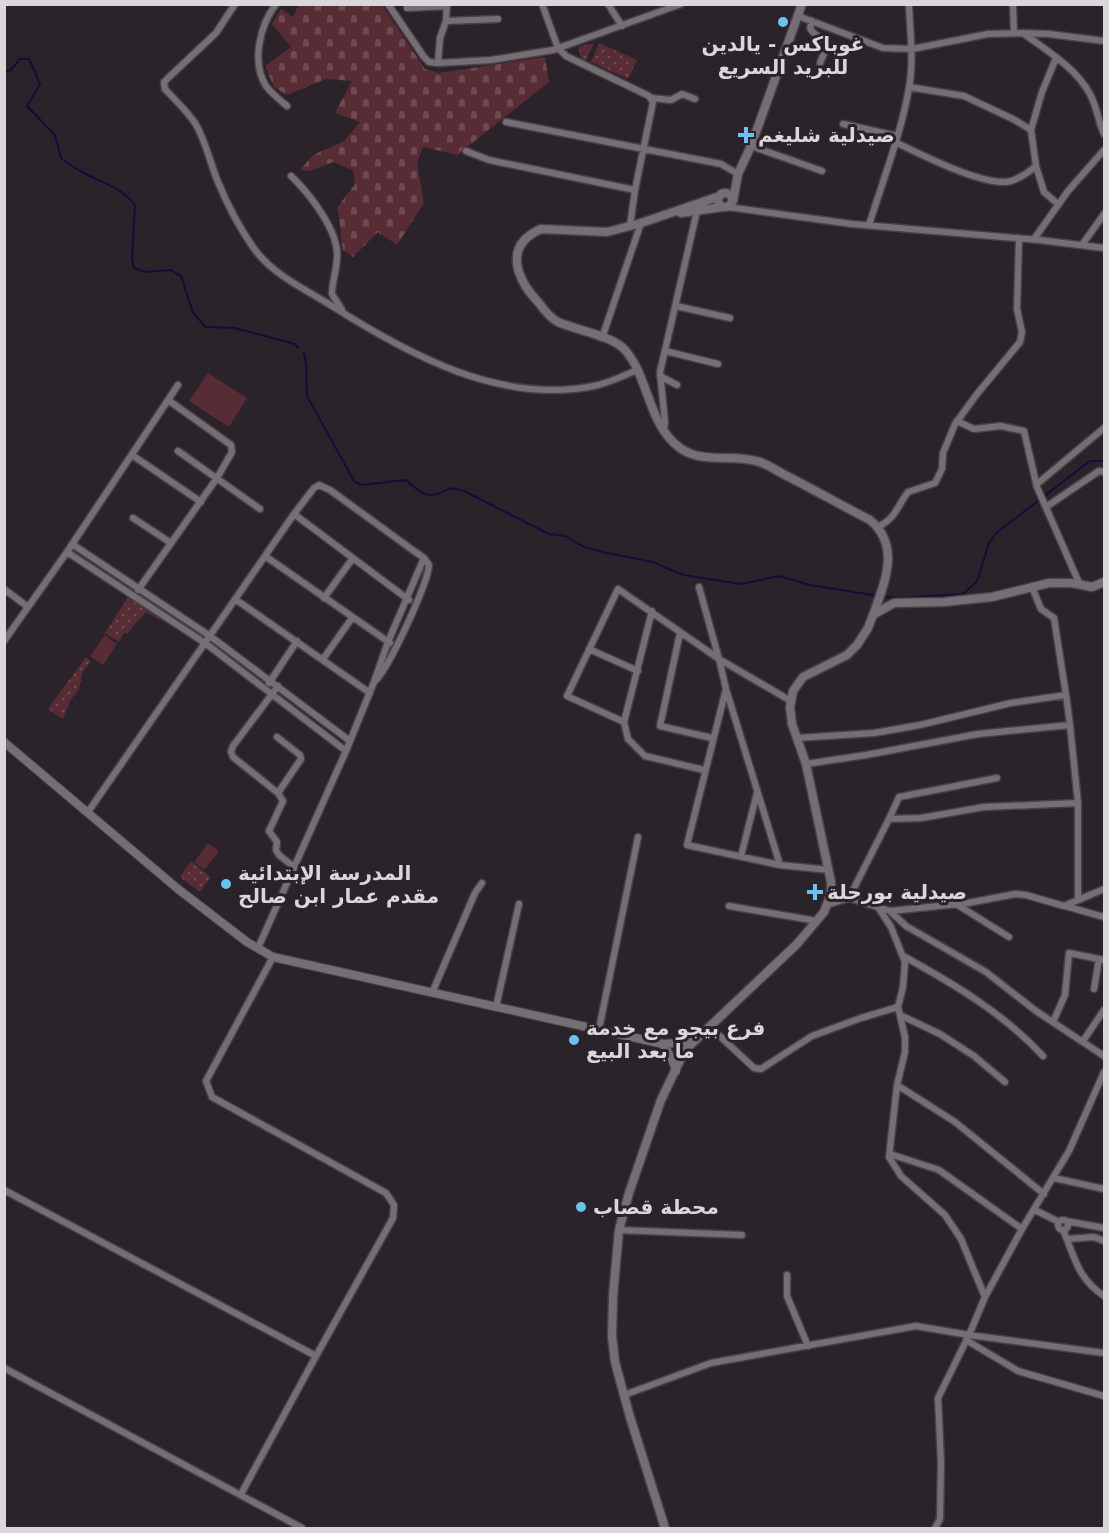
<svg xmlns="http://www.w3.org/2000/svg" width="1109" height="1533" font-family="'DejaVu Sans','Noto Naskh Arabic',sans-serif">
	<defs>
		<pattern id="grass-dots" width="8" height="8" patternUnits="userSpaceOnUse" patternTransform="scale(1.5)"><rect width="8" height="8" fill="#572c34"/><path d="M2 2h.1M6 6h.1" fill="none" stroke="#6f4a51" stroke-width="1.8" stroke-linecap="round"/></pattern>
		<pattern id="cemetery-stones" width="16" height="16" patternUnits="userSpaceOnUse" patternTransform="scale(1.5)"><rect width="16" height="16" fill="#572c34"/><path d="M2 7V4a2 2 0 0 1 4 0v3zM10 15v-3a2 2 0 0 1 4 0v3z" fill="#6f4a51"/></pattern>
	</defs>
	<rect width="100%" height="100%" fill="#2a232a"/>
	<!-- grass -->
	<path fill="url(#grass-dots)" d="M594,43L585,62L582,61L578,47Z
		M599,43L637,60L628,79L591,62Z
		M128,597L161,619L160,620L146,612C140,620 133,625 128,633H124L119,642L105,633Z
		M86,657L91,661L82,673L79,689L70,701L63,719L48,709Z
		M191,861L211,877L200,892L180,877Z"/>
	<!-- cemetery -->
	<path fill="url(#cemetery-stones)" d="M299,5H382L425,69L439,73L545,57L549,82L457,155L423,147L417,162L424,203L397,245L378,232L353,257L343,250C340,236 341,222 337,208L355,184L353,170L333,162L310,171L300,170L313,155L344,141L360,122L335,113L352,81L326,79L287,95L274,87L265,66L291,47L272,24L281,9L293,17Z"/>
	<!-- green -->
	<path fill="#572c34" d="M208,373L247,398L229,427L189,401Z
		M105,635L117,644L103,665L90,656Z
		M208,843L219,851L205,870L194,862Z"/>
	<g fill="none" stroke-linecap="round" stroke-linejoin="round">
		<!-- stream -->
		<path stroke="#190a3a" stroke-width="2" d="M4,72L11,70L20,59H29L40,84L27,106L55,135L61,158C68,163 74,168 82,172C101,182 121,187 135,205L132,259L134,268L144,272L171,270L181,276L193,313L206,327L235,328L295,344L298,348
			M304,353L306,364L307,396L354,481L361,485L406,480C423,495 429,501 450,488L464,491L549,534L566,536L582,546L602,552L653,562L683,575L741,584L779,576L810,585L873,595
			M886,597L899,598L963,594L977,581L989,543L996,533L1090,461H1104"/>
		<!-- minor casing -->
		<g stroke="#474146" stroke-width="9">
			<path id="minor" d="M235,4L216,33L167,79L164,82L165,89C175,100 187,111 195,123C206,141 210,163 218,182C228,206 240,229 255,250C275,276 305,289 332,306C408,354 500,405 594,386C609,383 623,376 637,370
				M276,4C260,25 251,62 266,86C271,93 280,100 287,106
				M388,4L424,57L429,62L438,63L491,60L553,50L681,4
				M608,4L622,26
				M1013,4L1014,33
				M407,8L447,6
				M798,16L883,48L912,49L988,34L1023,33L1049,34L1104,41
				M446,21L498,19
				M812,21L810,28C814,37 824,36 827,46L820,63
				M1023,33C1047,51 1075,67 1090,94C1097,107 1098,121 1104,134
				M1056,58L1042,92L1031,130L1036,166L1044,192L1058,204
				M438,63L440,38L446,21L447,4
				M909,87L964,96L1013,119L1031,130
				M652,98L671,100L682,94L695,99
				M506,122L721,164L738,174
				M843,124L897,136
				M895,142C920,154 986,188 1011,181C1020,178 1029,172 1036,166
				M751,146L822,171
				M466,151L489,160L635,190L653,102L649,96L566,56L558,48L542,4
				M291,176C309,193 339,231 337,257C337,270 332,281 332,294L342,310
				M728,207L852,224L1039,240L1104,248
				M869,225C883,180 901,134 909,88C914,60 910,32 909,4
				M630,226L635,190
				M1034,239L1068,191L1104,150
				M1082,245L1104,214
				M676,306L730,318
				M602,338L641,223
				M665,351L718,364
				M660,376L677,385
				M957,421L974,429L1001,426L1024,431L1037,487L1080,585
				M664,429L665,422L660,372L697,211
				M178,451L260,509
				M132,455L201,502
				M1037,484L1104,428
				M1046,507L1099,471L1104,472
				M294,514L409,600
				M133,518L171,543
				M878,527C897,517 896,508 908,492L935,483L942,469L943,453L955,424L977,394L1020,342L1022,332L1017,309L1019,238
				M72,544L210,636L350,741
				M67,552L205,643L346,751
				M265,556L390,643
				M699,587L719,659L726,689L780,865
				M4,589L28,607
				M138,590L217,478L232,452L231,445L168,400
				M324,598L353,558
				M235,599L370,693
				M652,611L624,722L628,739L645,756L704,770
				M680,633L660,726L712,738
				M4,641L67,552L178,385
				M589,649L638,671
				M323,659L352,618
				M269,683L297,641
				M278,686L233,746L231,752L233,757L278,793L283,801L269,831L277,842L276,850L279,855L294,867
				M726,689L687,845L780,865L829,870
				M624,722L567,696L618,589L719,659L791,701
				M1070,725L1078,803V899
				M277,737L300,755L301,759L278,793
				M797,738L874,733L920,725L1011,703L1066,695L1054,618L1041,609L1032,587
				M806,764L866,755L978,734L1070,725L1066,695
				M88,812L294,514L314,488L319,485L330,490L414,551L424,558L429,565C428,583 388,671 374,682
				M889,819L899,797L997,778
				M741,856L757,793
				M849,898L889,819L921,818L984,807L1078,803
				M956,904L1009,937
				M827,905L849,898L890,911L968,903L1015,894L1026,895L1064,906L1104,889
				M729,906L817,921
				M1065,906L1104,917
				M878,907L891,927L905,962L903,987L898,1007L905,1037V1052L897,1085L889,1157L901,1176L945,1215L961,1239L985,1297L969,1335L938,1398L941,1463L940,1519L935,1528
				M890,911L906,926L986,972L1036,1011L1104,1056
				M258,948L346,751L374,682L388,642L424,558
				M903,956C954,984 1003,1013 1043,1056
				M1094,989L1099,959
				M432,993L475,893L482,883
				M496,1007L519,904
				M900,1015L940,1034L974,1056L1005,1082
				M1053,1022L1065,995L1069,953L1104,960
				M709,1026L754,1068L761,1069L812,1036L861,1018L898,1007
				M599,1029L638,837
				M1083,1041L1104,1010
				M897,1085L955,1122L1044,1194
				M890,1154L939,1170L1022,1229
				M1054,1178L1104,1189
				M4,1190L316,1356L393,1218L394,1205L386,1193L212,1097L206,1081L273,957
				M1035,1210L1059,1222
				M1058 1225a5 5 0 1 1 10 0a5 5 0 1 1-10 0Z
				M1066,1221L1104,1228
				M619,1230L742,1235
				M1063,1230C1075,1257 1077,1278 1104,1296
				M1067,1239L1094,1237L1104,1241
				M787,1275V1296L808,1346
				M985,1297L1022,1229L1069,1151L1104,1072
				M966,1340L1018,1371L1104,1396
				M4,1368L302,1528
				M624,1395L711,1363L916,1326L969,1335L1104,1353
				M241,1494L316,1356"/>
		</g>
		<!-- tertiary casing -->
		<g stroke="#474146" stroke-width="10">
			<path id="tertiary" d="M4,742L178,889L247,942L273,957L663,1044L677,1043L699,1036
				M663,1044L672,1059L676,1071"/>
		</g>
		<!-- secondary casing -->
		<g stroke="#474146" stroke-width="11">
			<path id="secondary" d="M718 200a7 7 0 1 1 14 0a7 7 0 1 1-14 0Z
				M720,196L641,223L607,232L541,229C502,246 517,280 539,303C544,310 550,318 558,322C576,330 613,336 625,350C649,377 648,425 680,448C702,464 732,454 756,461C767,463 778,472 789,477C816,491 843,506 870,520C901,546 885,582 873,615
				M733,201L738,174L751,146L802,4
				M681,213L722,207
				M665,1528L630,1417L615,1362L612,1336L613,1296L619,1230L629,1193L661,1100L685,1050L797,944L824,912L831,894V882L806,764L792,724L790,707L793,691L803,677L847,655L857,645L868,628L873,615L894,603L944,602L992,597L1049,583H1072L1092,587L1104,582"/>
		</g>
		<!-- minor -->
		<use href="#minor" stroke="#766e75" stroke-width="6"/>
		<!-- tertiary -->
		<use href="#tertiary" stroke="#766e75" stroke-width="8"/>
		<!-- secondary -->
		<use href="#secondary" stroke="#766e75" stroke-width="8"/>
	</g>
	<!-- markers -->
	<g fill="#69c3f1" stroke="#2a232a" stroke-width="2">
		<circle cx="783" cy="22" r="6"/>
		<path d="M743 126h6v6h6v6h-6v6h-6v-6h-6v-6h6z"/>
		<circle cx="226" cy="884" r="6"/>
		<path d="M812 883h6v6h6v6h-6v6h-6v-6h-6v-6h6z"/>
		<circle cx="574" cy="1040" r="6"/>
		<circle cx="581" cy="1207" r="6"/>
	</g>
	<g text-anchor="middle" stroke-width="6" stroke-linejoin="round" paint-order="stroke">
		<!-- poi labels -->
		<g font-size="20" font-weight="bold" fill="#dad6da" stroke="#2a232a" text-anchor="start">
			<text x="783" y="51" text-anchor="middle">غوباكس - يالدين<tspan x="783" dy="23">للبريد السريع</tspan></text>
			<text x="758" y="142">صيدلية شليغم</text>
			<text x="238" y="880">المدرسة الإبتدائية<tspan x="238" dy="23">مقدم عمار ابن صالح</tspan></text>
			<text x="827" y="899">صيدلية بورحلة</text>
			<text x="586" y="1035">فرع بيجو مع خدمة<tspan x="586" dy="23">ما بعد البيع</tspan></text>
			<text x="593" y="1214">محطة قصاب</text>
		</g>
	</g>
	<!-- border -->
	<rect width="1109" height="1533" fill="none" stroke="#dad6da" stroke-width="12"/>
</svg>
